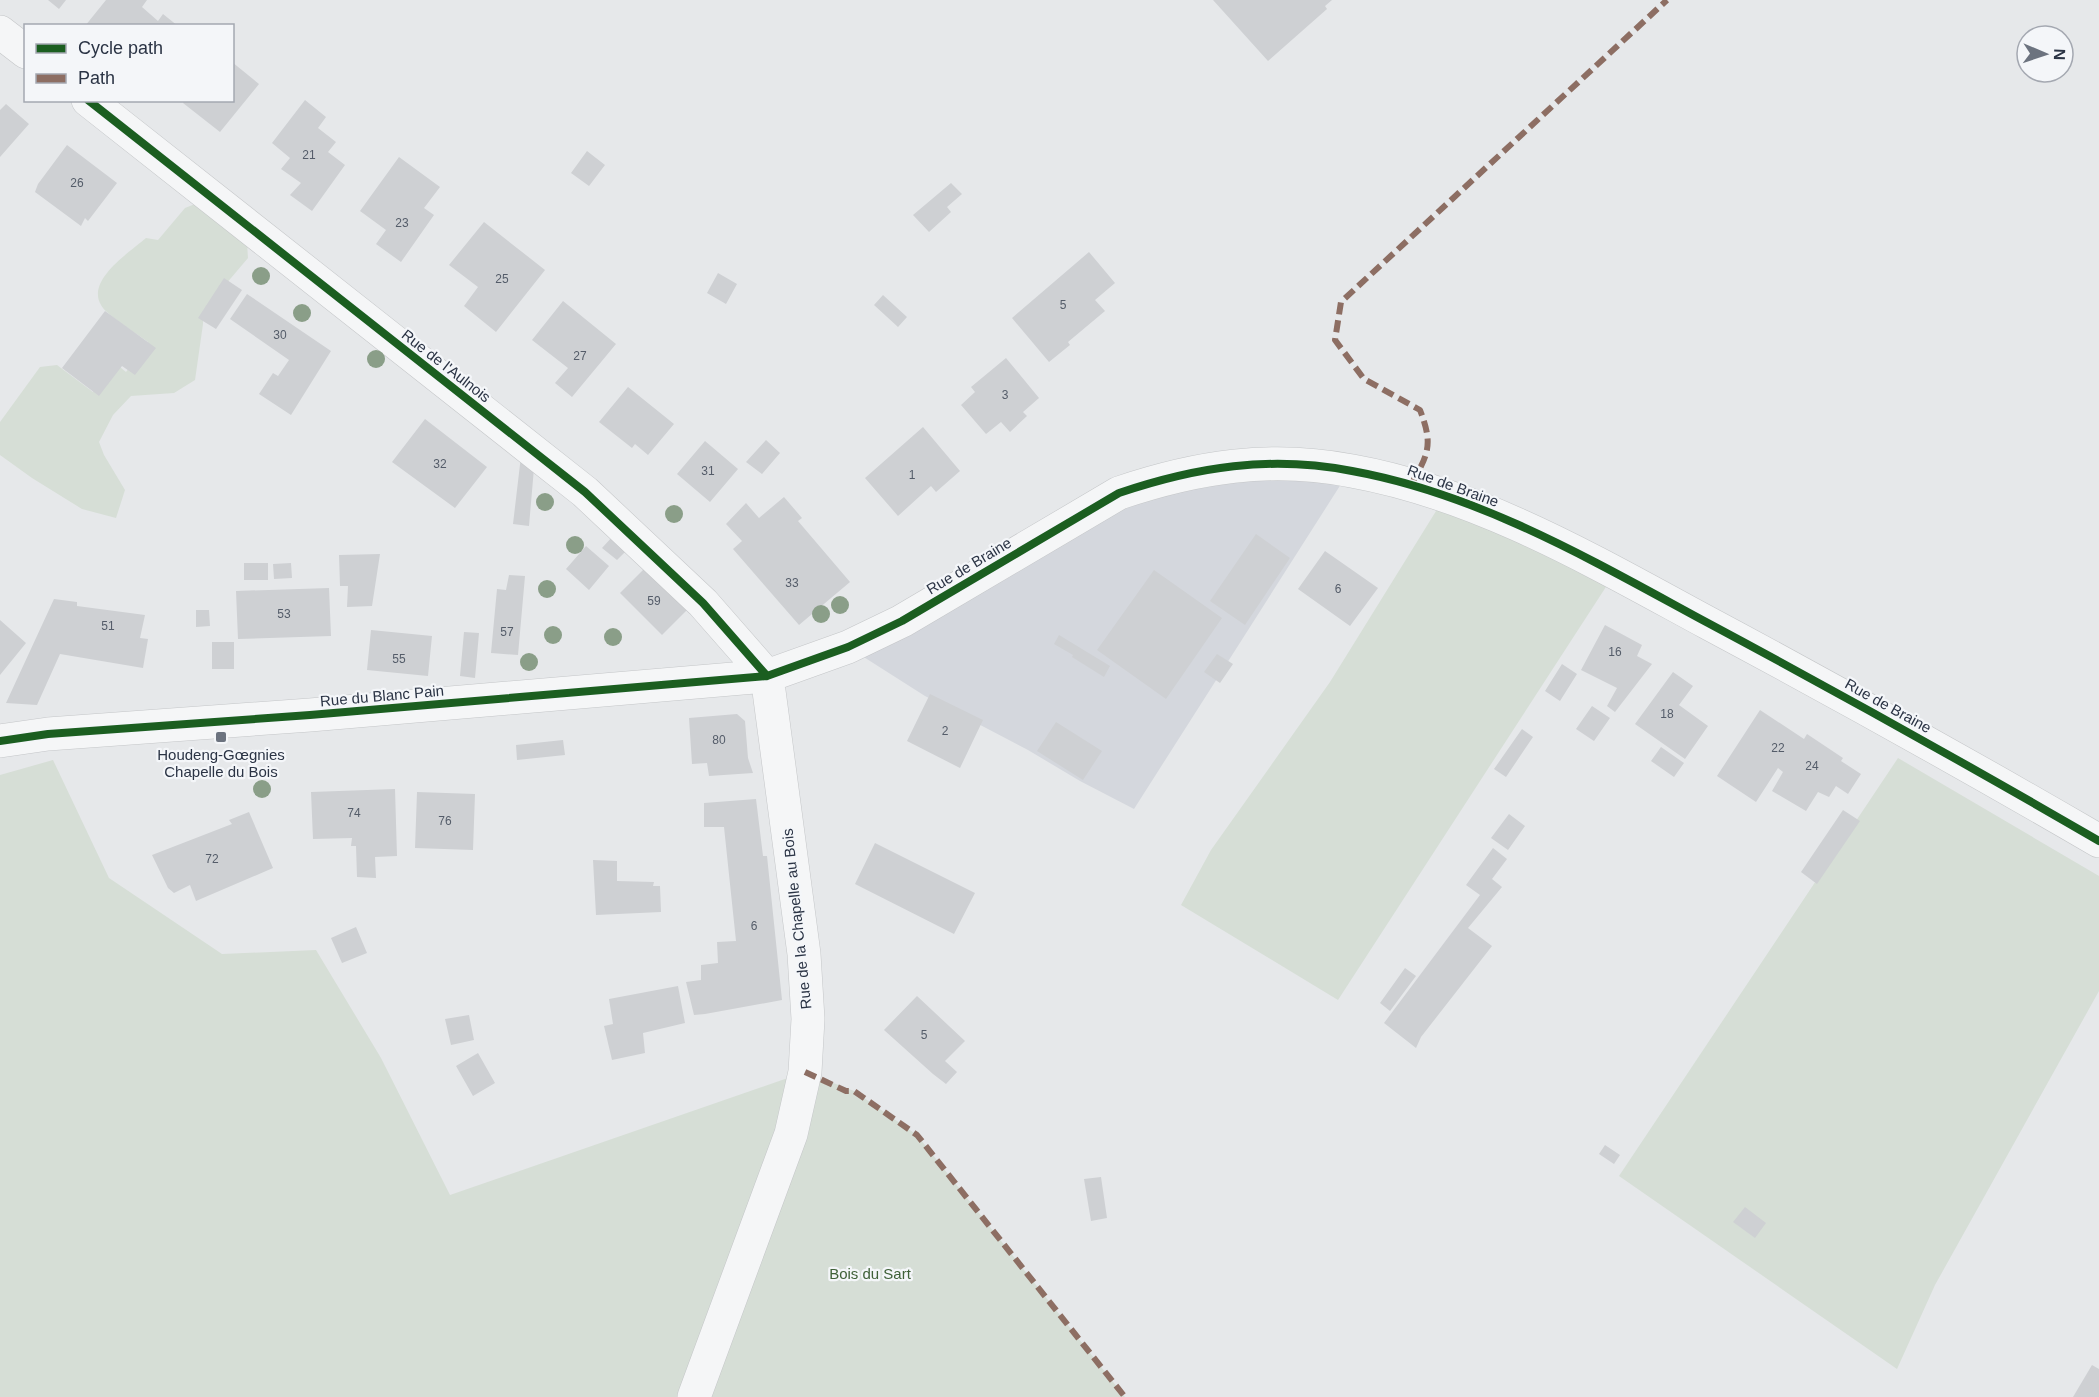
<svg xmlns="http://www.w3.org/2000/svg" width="2099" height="1397" font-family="Helvetica,sans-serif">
	<rect width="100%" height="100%" fill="#e6e8ea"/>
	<!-- built -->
	<path fill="#d4d7dd" d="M1350,470L1134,809L1080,781L1028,750L925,696L848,647L1119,493Z"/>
	<!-- green -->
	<path fill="#d6ded6" d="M195,204L247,243L248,258L203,311V324L195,380L174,393L131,396L113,415L99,442L104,455L125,490L116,518L82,509L32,478L0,455V422L40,367L57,365L93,392L115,363L126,372L148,342C139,335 105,314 101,305C86,280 130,252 146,238L158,240L185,208Z
		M1446,495L1615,573L1338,1000L1181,905L1211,850L1330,682Z
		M1898,758L2099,876V991L1935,1285L1897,1369L1619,1176Z
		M53,760L109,878L222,954L316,950L381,1058L450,1195L805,1072L854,1091L917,1135L1125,1397H0V775Z"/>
	<!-- building -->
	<path fill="#ced0d3" d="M48,0H66L59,9Z
		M106,0H147L142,7L158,21L163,14L178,26H85Z
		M1213,0H1332L1325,6L1327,9L1268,61Z
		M232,62L259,84L220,132L183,103L185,100H232Z
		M305,100L326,117L318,128L336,142L328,152L345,165L312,211L290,195L301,183L281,169L290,158L272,143Z
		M6,104L29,124L0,157V110Z
		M67,145L117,183L88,221L85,218L81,226L35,192L38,184Z
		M587,151L605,165L589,186L571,173Z
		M399,157L440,187L424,208L434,215L401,262L376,244L386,230L360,211Z
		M951,183L962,194L947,207L951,212L929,232L913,215Z
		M484,222L545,270L496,332L464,306L478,287L449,265Z
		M1089,252L1115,283L1095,300L1105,311L1068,342L1070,345L1049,362L1012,318Z
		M718,273L737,284L726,304L707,293Z
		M224,278L242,290L216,329L198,318Z
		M247,294L331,351L291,415L259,394L273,373L278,376L289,360L230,319Z
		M883,295L907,317L898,327L874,305Z
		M563,301L616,344L572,397L555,383L568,368L532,340Z
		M105,311L156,348L135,375L122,366L99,396L62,368Z
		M1006,358L1039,398L1023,412L1027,416L1010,432L1001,422L986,434L961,405L975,392L971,387Z
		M628,387L674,424L648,455L635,444L632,448L599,422Z
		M425,419L487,467L455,508L392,462Z
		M923,427L960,471L936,492L931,486L898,516L865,478Z
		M766,440L780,453L762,474L746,462Z
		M705,441L738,469L710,502L677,474Z
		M521,456L534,468L529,526L513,524Z
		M784,497L802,518L798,521L850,582L799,625L733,549L742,541L726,524L746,503L759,518Z
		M1256,534L1290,558L1245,625L1210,601Z
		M613,536L627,550L617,560L602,548Z
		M586,546L609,566L589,590L566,569Z
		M1325,551L1378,588L1350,626L1298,589Z
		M380,554L372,606L347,607L348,586H340L339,555Z
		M244,563H268V580H244Z
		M291,563L292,578L274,579L273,564Z
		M647,566L687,610L662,635L620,593Z
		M1154,570L1222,618L1166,699L1097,650Z
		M509,575L525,576L518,655L491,653L497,589L506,590Z
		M329,588L331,636L238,639L236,591Z
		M54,599L77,602V606L145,615L140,638L148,639L143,668L60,654L37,705L6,703Z
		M196,610H209L210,626L196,627Z
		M0,620L26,643L0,675Z
		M1605,625L1642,645L1637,656L1652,664L1615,712L1607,706L1617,688L1581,670Z
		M371,630L432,636L428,676L367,670Z
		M464,632L479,633L475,678L460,676Z
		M1059,635L1110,666L1104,677L1072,657L1073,655L1054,644Z
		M212,642H234V669H212Z
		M1217,654L1233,664L1220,683L1204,672Z
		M1562,664L1577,674L1560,701L1545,691Z
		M1673,672L1693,686L1679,705L1708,726L1685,759L1635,724Z
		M930,694L983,720L960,768L907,741Z
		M1592,706L1610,718L1594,741L1576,729Z
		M1760,710L1804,739L1807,734L1843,758L1841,761L1861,774L1848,794L1836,786L1829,797L1818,792L1806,811L1772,791L1783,772L1778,768L1756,802L1717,776Z
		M737,714L745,721L748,758L753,773L709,776L707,763L692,764L689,718Z
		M1056,722L1102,751L1083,780L1037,751Z
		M1522,729L1533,737L1506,777L1494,769Z
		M563,740L565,755L517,760L516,745Z
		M1661,747L1684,763L1674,777L1651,761Z
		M395,789L397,856L375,857L376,878L357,877L356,846H351L352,838L313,839L311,792Z
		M417,792L475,794L473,850L415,848Z
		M756,799L763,856H767L782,1000L705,1014L694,1015L686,982L701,980V965L718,963L717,942L736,941L724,827H704V803Z
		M1843,810L1860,821L1817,884L1801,872Z
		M249,812L273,868L196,901L190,885L174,893L168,888L152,855L232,824L229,820Z
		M1509,814L1525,826L1508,850L1491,838Z
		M875,843L975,893L954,934L855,884Z
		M1493,848L1507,859L1492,879L1502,887L1468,928L1492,946L1421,1037L1416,1048L1384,1023L1480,895L1466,885Z
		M593,860L617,861V881L654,882L653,886H660L661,912L596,915Z
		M356,927L367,953L342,963L331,938Z
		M1405,968L1416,976L1390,1011L1380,1003Z
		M678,986L685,1023L643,1033L645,1053L612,1060L604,1026L613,1024L609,999Z
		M917,996L965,1041L945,1061L957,1072L946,1084L933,1074L884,1030Z
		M469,1015L474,1040L451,1045L445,1019Z
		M478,1053L495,1083L473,1096L456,1066Z
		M1605,1145L1620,1155L1614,1164L1599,1154Z
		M1101,1177L1107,1218L1091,1221L1084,1179Z
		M1745,1207L1766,1223L1755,1238L1733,1222Z
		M2092,1365L2099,1369V1397H2073Z"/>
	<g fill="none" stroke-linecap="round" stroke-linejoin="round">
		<!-- minor casing -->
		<g stroke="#c4c6c8" stroke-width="34">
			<path id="minor" d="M0,32L26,52
				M88,100L585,492L703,603L767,676
				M0,741L48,734L310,715L767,676L848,647L902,621L1119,493C1196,467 1270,455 1352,471C1480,494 1595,562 1708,623C1839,693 1970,766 2099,841
				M694,1397L791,1134L805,1072L808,1019L804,954L767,676"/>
		</g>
		<!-- minor -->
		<use href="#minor" stroke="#f5f6f7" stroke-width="33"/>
		<!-- quiet -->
		<path stroke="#8d6e63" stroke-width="6" stroke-dasharray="12 6" stroke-linecap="butt" d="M1412,483C1429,453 1433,444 1420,410L1364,379L1335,340L1341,302L1667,0
			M805,1072L846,1091H854L917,1135L1125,1397"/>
		<!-- cycleway casing -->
		<g stroke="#f4f6f9" stroke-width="11">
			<path id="cycleway" d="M88,100L585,492L703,603L767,676
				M0,741L48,734L310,715L767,676L848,647L902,621L1119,493C1196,467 1270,455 1352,471C1480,494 1595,562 1708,623C1839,693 1970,766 2099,841"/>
		</g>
		<!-- cycleway -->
		<use href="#cycleway" stroke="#1b5e20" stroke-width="8"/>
	</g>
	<!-- trees -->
	<g fill="#8a9e88">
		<circle cx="261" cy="276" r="9"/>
		<circle cx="302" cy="313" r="9"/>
		<circle cx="376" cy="359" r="9"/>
		<circle cx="545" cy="502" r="9"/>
		<circle cx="674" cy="514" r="9"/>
		<circle cx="575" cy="545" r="9"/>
		<circle cx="547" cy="589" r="9"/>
		<circle cx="840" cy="605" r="9"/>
		<circle cx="821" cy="614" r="9"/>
		<circle cx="553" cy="635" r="9"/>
		<circle cx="613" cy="637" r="9"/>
		<circle cx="529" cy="662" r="9"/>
		<circle cx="262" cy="789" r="9"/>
	</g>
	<!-- markers -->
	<rect fill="#6c737f" stroke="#f4f6f9" stroke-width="2" x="215" y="731" width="12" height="12" rx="3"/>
	<g text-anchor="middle" stroke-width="4.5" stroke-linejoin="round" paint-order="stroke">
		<!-- number labels -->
		<g font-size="12" fill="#545c69">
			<text x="309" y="159">21</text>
			<text x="77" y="187">26</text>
			<text x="402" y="227">23</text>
			<text x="502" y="283">25</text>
			<text x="1063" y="309">5</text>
			<text x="280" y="339">30</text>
			<text x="580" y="360">27</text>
			<text x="1005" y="399">3</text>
			<text x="440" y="468">32</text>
			<text x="708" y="475">31</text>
			<text x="912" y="479">1</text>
			<text x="792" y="587">33</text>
			<text x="1338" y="593">6</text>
			<text x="654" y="605">59</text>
			<text x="284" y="618">53</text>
			<text x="108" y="630">51</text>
			<text x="507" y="636">57</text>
			<text x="1615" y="656">16</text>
			<text x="399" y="663">55</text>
			<text x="1667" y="718">18</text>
			<text x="945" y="735">2</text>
			<text x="719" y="744">80</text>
			<text x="1778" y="752">22</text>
			<text x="1812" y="770">24</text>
			<text x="354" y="817">74</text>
			<text x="445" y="825">76</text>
			<text x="212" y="863">72</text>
			<text x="754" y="930">6</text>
			<text x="924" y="1039">5</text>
		</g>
		<!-- street labels -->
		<g font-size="15" fill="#2b3445" stroke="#f4f6f9">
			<text transform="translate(446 366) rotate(38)" y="5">Rue de l'Aulnois</text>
			<text transform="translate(1453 486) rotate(20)" y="5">Rue de Braine</text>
			<text transform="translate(969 566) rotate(-31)" y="5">Rue de Braine</text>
			<text transform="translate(382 696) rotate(-5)" y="5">Rue du Blanc Pain</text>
			<text transform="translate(1888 706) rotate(29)" y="5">Rue de Braine</text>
			<text transform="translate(797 919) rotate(-96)" y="5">Rue de la Chapelle au Bois</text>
		</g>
		<!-- poi labels -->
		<g font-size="15" fill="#2b3445" stroke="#f4f6f9">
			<text x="221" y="760">Houdeng-Gœgnies<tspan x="221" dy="17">Chapelle du Bois</tspan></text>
		</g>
		<!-- park labels -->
		<g font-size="15" fill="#3f6138" stroke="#f4f6f9">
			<text x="870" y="1279">Bois du Sart</text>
		</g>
	</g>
	<!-- legend -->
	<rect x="24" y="24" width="210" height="78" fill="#f4f6f9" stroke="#a4a8b1" stroke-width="1.5"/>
	<rect x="36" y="44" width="30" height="9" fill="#1b5e20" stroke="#a4a8b1" stroke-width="1.5"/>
	<text x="78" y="54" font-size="18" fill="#2b3445">Cycle path</text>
	<rect x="36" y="74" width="30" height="9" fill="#8d6e63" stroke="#a4a8b1" stroke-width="1.5"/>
	<text x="78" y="84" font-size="18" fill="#2b3445">Path</text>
	<!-- north arrow -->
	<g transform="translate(2045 54) rotate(92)"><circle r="28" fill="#f4f6f9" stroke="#a4a8b1" stroke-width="1.5"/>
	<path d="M0-4.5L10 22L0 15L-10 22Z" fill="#6c737f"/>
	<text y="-9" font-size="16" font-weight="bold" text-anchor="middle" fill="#2b3445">N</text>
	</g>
</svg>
